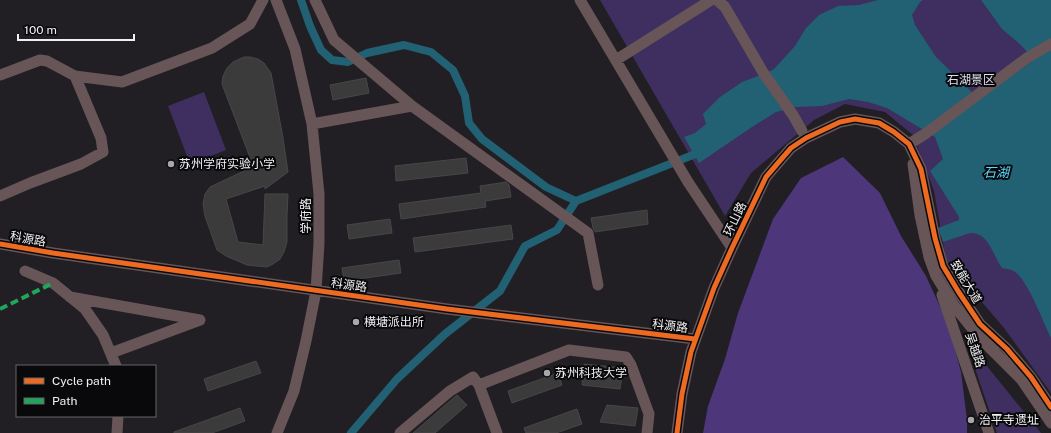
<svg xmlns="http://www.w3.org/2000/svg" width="1051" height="433" font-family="'Public Sans','Noto Sans SC',sans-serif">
	<rect width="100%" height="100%" fill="#211f23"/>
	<!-- green -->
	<path fill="#3e2f60" d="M600,0H1051V393L1004,328L946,260L934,191L913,135L885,112L845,104L814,120L751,173L725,216Z
		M204,92L226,150L190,164L168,106Z
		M965,339L1041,433H997Z"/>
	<!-- forest -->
	<path fill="#4d367a" d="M843,157L880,193L901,236L926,276L949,326L961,372L967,420V433H703L708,406L725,359L738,313L773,219L801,178Z"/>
	<!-- water -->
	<path fill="#226073" d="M878,0H923L920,2L912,15L915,25L936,57L979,99L1034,60L1022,46L1002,29L981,0H1051V338C1044,324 1026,275 1012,270C1009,269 1005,269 1002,268C993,256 989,232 970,233L943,242L938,228L959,220V217L930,171L943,159L935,137L887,108L868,102L849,99L822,106L796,107L776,112L752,127L699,163L684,137L695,133L706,124L703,114L720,97L742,82L764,74L774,69L795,46L806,28L819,15L838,6L859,5Z"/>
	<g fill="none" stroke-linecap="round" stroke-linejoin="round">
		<!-- canal -->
		<path stroke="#226073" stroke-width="8" d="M301,0L310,26L321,50L332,60L348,62L367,53L404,45L431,52L453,70L465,96L469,123L482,139L546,187L576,201
			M351,433L397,379L445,334L500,291L525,246L557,230L576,201L703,151"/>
	</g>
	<!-- building -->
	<path fill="#3c3b3c" stroke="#484647" d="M244,57H250L258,59L264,63L271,73L283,138L288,172L265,189V186L226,199L238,242L263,245L265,194H288L287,215V242L284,252L280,259L273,264L267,267L247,265L226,256L217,250L205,216L203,204L205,194L210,187L246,170L250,166L251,160L222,84L223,76L227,68L233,62Z
		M366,78L369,93L333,100L330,85Z
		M466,158L468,173L396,181L395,166Z
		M506,182L509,185L511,197L485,201L486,207L401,219L399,204L481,193L480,186Z
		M647,210L648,224L595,232L593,228L591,218Z
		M390,219L392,233L349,239L347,225Z
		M511,225L513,239L415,252L413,238Z
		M399,260L401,273L344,281L342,268Z
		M256,361L261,373L208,391L204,379Z
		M584,364L623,368L620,389L582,385Z
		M558,373L562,385L512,403L508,391Z
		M457,395L467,405L435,433H413Z
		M607,405L638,408L635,426L600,422Z
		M240,408L245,421L212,433H174V432Z
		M577,409L582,424L556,433H526L524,428Z"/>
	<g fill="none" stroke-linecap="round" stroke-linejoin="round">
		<!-- minor -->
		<path stroke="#675557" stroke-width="11" d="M276,0L295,49L312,124L319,194V243L316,291L306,341L294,391L277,433
			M315,0L334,40L412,106
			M580,0L688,182L732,248
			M717,0L725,7L764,74L793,115L802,131
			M616,60L711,0
			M0,75L40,60L47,61L75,76L122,82L212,48L250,24L263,0
			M312,124L412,106L588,233L598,285
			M909,144L925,134L1027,58L1051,44
			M913,164L920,215L929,257L936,276L955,307L979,337L1021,379L1051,423
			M0,196L30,183L81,164L103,152L101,138L75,76
			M0,244L53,253L447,309L695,339
			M25,271L53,283L85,309L103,335L116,366
			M942,295L989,433
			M70,297L200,320L111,353
			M479,385L569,350L626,357L631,365L649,414L647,433
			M117,433L118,416
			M400,433L450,391L473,377L479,385L497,433
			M677,433L682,394L691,352L714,288L732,248L766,177L778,163L791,148L806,138L840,122L855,119L879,123L894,132L909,144L921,169L935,238L943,266L958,291L980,324L1007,349L1031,377L1051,407"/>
		<!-- quiet -->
		<path stroke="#20a55d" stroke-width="4" stroke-dasharray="8 4" stroke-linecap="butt" d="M0,309L53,283"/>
		<!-- cycleway casing -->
		<g stroke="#09090b" stroke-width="8">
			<path id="cycleway" d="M0,244L53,253L447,309L695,339
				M677,433L682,394L691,352L714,288L732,248L766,177L778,163L791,148L806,138L840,122L855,119L879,123L894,132L909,144L921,169L935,238L943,266L958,291L980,324L1007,349L1031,377L1051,407"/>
		</g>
		<!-- cycleway -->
		<use href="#cycleway" stroke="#ed6a23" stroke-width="5"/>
	</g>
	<!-- markers -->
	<g fill="#a8a7aa" stroke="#09090b" stroke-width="1.5">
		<circle cx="171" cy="164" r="4"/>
		<circle cx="356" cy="322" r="4"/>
		<circle cx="547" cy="373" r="4"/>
		<circle cx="971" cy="420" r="4"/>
	</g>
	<g text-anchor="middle" stroke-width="4" stroke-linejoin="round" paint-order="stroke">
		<!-- park labels -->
		<g font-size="12" fill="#e0dbf1" stroke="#09090b">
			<text x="971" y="84">石湖景区</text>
		</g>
		<!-- poi labels -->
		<g font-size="12" fill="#f0f0f3" stroke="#09090b" text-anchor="start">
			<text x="179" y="168">苏州学府实验小学</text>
			<text x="364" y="326">横塘派出所</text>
			<text x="555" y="377">苏州科技大学</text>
			<text x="979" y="424">治平寺遗址</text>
		</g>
		<!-- street labels -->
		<g font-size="12" fill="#f0f0f3" stroke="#09090b">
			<text transform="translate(306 216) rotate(-90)" y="4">学府路</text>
			<text transform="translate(735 219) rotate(-64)" y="4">环山路</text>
			<text transform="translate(28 239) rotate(10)" y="4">科源路</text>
			<text transform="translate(966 282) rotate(59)" y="4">致能大道</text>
			<text transform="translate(349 285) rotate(8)" y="4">科源路</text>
			<text transform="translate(670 326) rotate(7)" y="4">科源路</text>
			<text transform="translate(975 350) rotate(71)" y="4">吴越路</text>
		</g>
		<!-- water labels -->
		<g font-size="13" font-style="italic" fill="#59d7fe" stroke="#09090b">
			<text x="996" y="177">石湖</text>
		</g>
	</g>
	<!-- legend -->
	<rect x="16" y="365" width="140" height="52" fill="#09090b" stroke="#656568"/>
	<rect x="24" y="378" width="20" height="6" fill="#ed6a23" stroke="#656568"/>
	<text x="52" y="385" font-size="12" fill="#f0f0f3">Cycle path</text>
	<rect x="24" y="398" width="20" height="6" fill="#20a55d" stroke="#656568"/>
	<text x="52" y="405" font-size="12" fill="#f0f0f3">Path</text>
	<!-- scale -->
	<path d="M18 34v6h116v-6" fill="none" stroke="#f0f0f3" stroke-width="2"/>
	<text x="24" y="34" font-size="12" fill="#f0f0f3" stroke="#09090b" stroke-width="3" paint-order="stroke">100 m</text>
</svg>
